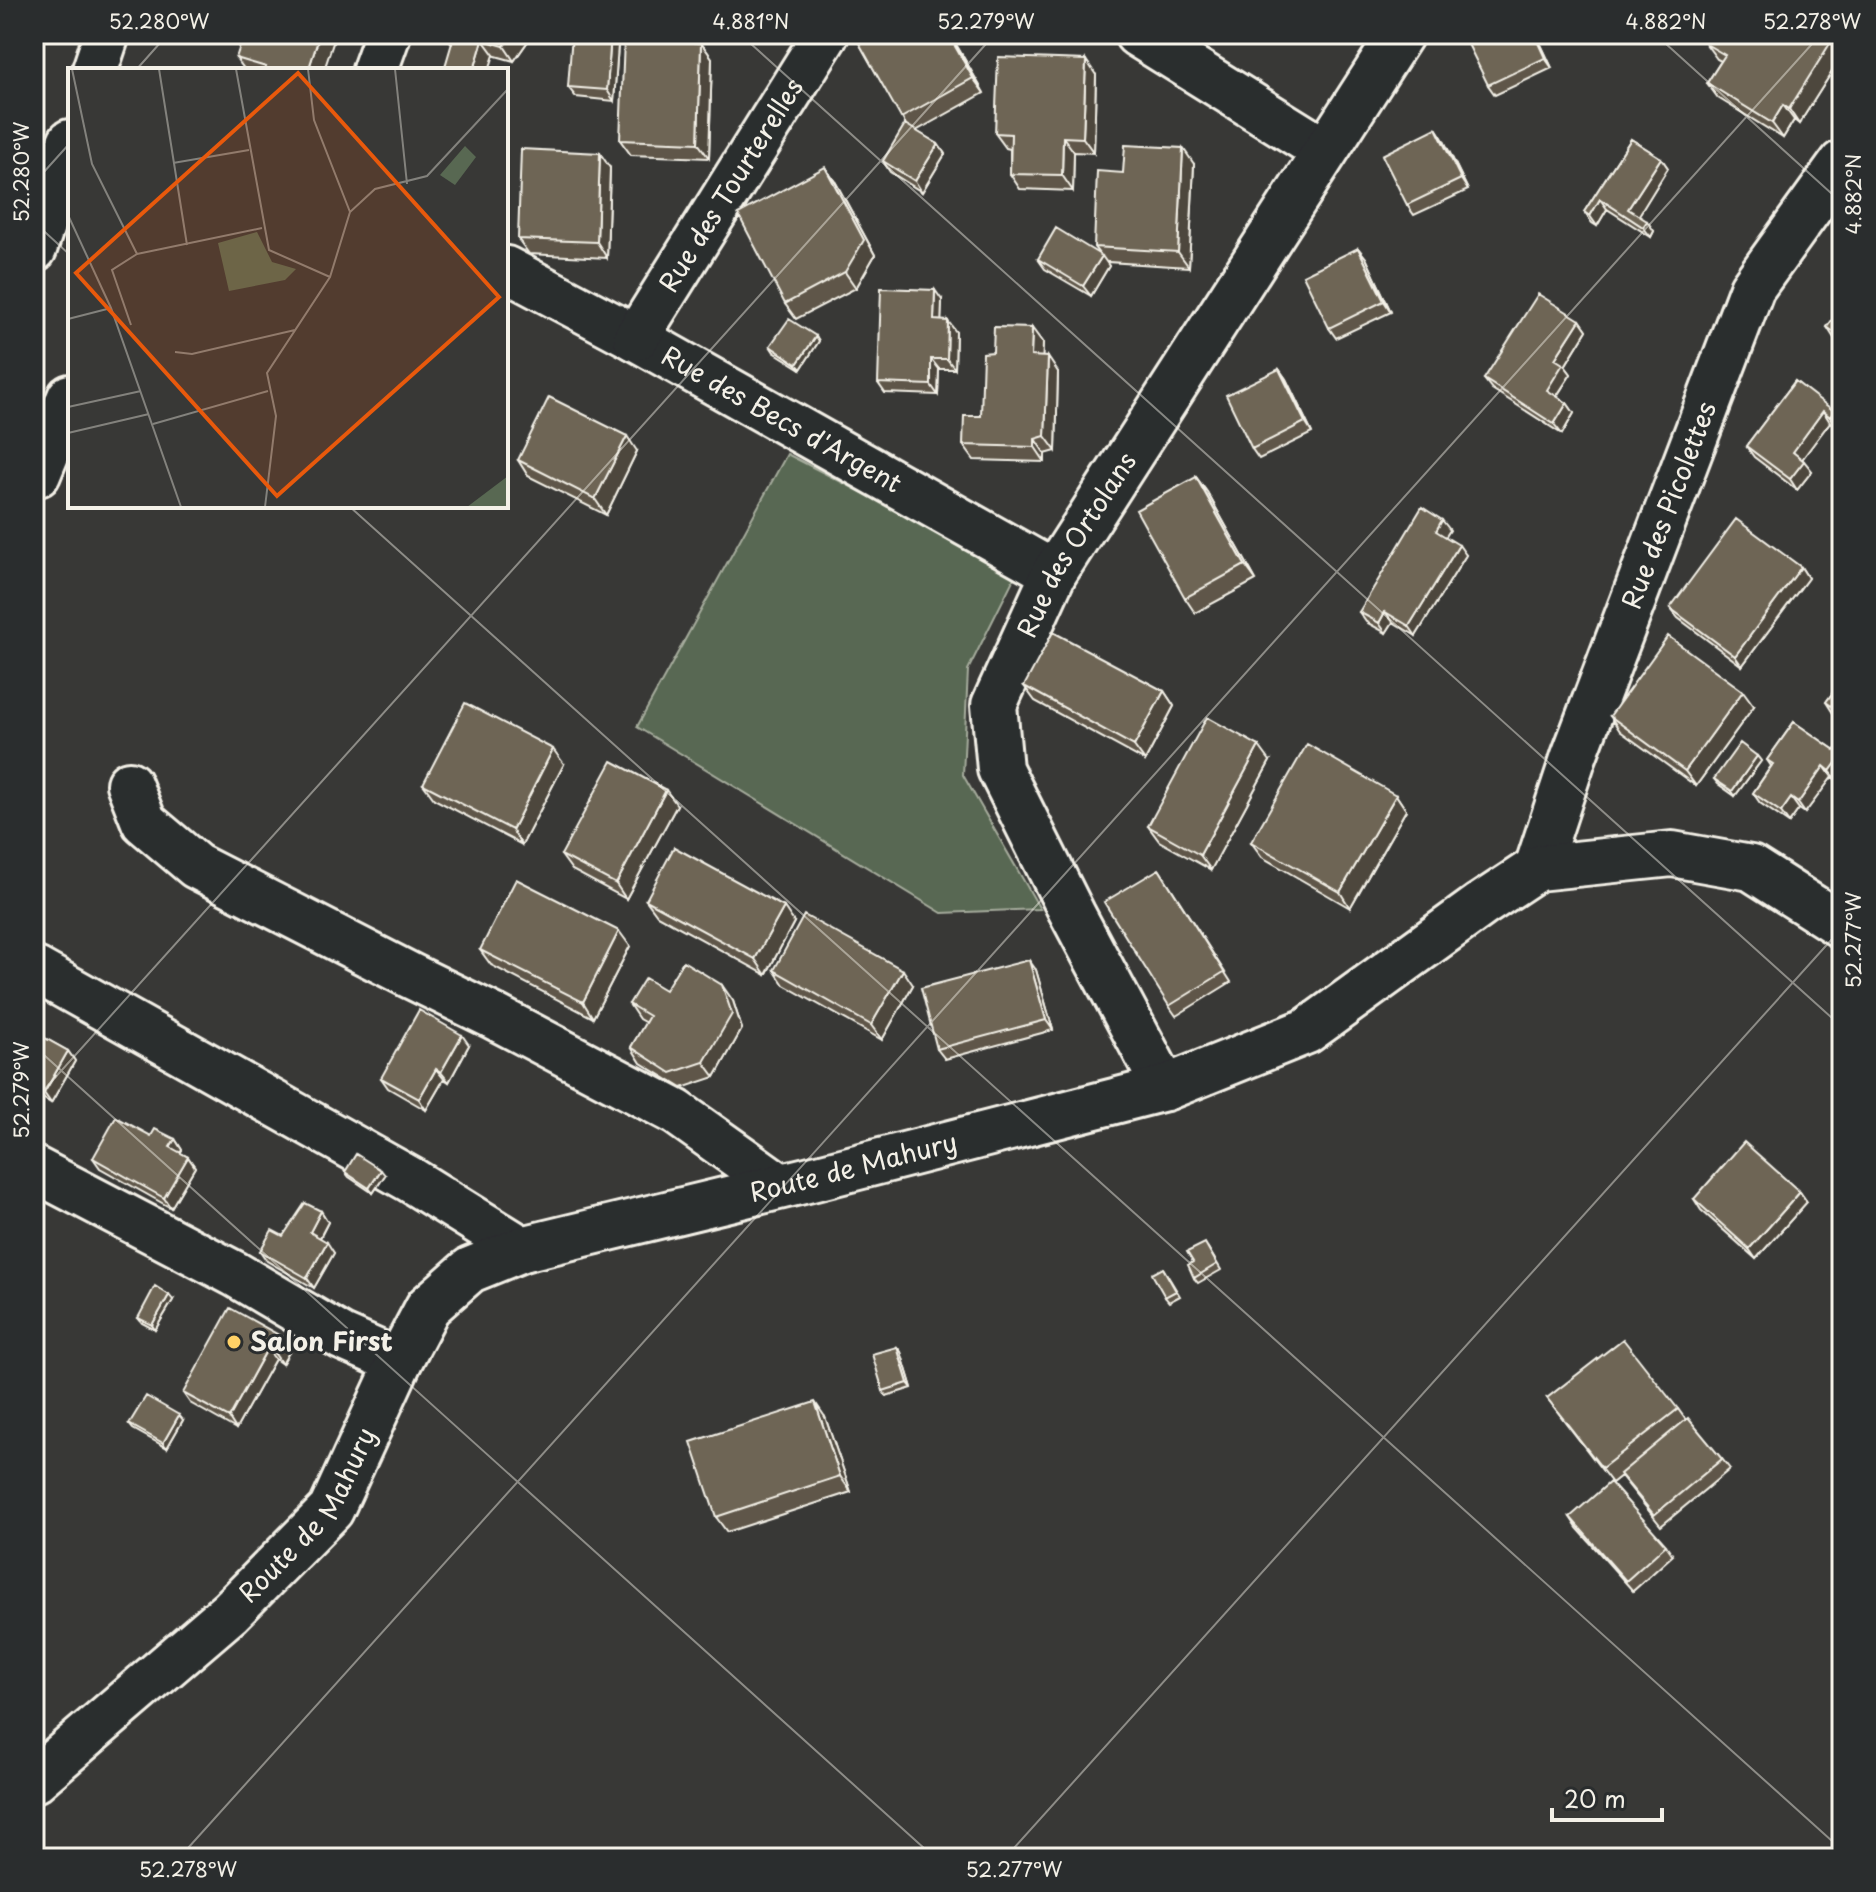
<svg xmlns="http://www.w3.org/2000/svg" width="1876" height="1892" font-family="'Playpen Sans',sans-serif">
	<rect width="100%" height="100%" fill="#383836"/>
	<filter id="ink" filterUnits="userSpaceOnUse"><feTurbulence type="fractalNoise" baseFrequency=".0125" numOctaves="2"/><feDisplacementMap in="SourceGraphic" scale="16" xChannelSelector="R" yChannelSelector="G"/><feConvolveMatrix kernelMatrix="1 2 1 2 8 2 1 2 1" color-interpolation-filters="sRGB"/></filter>
	<g filter="url(#ink)">
		<!-- green -->
		<path fill="#586852" stroke="#a6ac9d" stroke-width="2" d="M787,454L1017,572L968,670L963,775L1040,909L942,913L637,727Z"/>
		<g fill="none" stroke-linecap="round" stroke-linejoin="round">
			<!-- minor casing -->
			<g stroke="#f4f1e8" stroke-width="50">
				<g id="minor">
					<path d="M1137,34L1325,151"/>
					<path d="M95,70L107,34"/>
					<path d="M375,70L388,34"/>
					<path d="M34,249L70,142"/>
					<path id="s1" d="M506,269L636,338L1054,573"/>
					<path id="s2" d="M636,338L826,34"/>
					<path d="M38,474L70,397"/>
					<path d="M129,784L144,822L196,866L411,976L495,1017L676,1112L780,1186"/>
					<path id="s3" d="M1537,868L1574,756L1752,288L1842,163"/>
					<path d="M36,970L411,1180L522,1249"/>
					<path id="s4" d="M1165,1088L1073,915L1000,769L994,705L1054,573L1401,34"/>
					<path d="M34,1169L235,1274L342,1337L399,1362"/>
					<path id="s5" d="M34,1780L230,1612L331,1510L399,1362L428,1307L470,1270L522,1249L807,1180L1165,1088L1307,1031L1481,905L1537,868L1672,854L1751,868L1842,926"/>
				</g>
			</g>
			<!-- minor -->
			<use href="#minor" stroke="#2a2d2e" stroke-width="44"/>
		</g>
		<!-- wall -->
		<path fill="#5f5749" stroke="#f4f1e8" stroke-width="2" d="M445,34H533L514,61L452,44Z
			M611,34L618,45L614,101L576,97L568,87Z
			M854,34H950L984,93L916,131L938,144L945,154L922,192L890,172L883,161L906,125Z
			M1254,34H1334V40Z
			M1536,34L1552,68L1495,95L1488,85Z
			M701,43L712,58L709,158L631,155L620,140Z
			M1706,44L1840,45L1842,48V56L1799,124L1794,120L1783,138L1718,98L1707,83L1721,61L1717,59Z
			M236,58L324,70H245Z
			M1096,75L1094,153L1074,152L1073,191L1020,189L1010,174V149L1006,148L995,133Z
			M1436,128L1443,139L1468,190L1414,215L1407,205Z
			M1631,139L1661,158L1668,168L1638,216L1654,231L1651,237L1607,209L1597,226L1592,223L1584,212Z
			M1194,164L1189,267L1106,262L1109,266L1091,296L1045,269L1038,259L1099,254L1094,247L1123,173Z
			M610,168L607,258L529,254L518,239Z
			M836,183L875,255L856,288L796,319L785,304Z
			M1358,248L1366,258L1391,312L1336,338L1329,328Z
			M942,300L941,321L956,332L955,369H939L938,395L885,393L878,383Z
			M1842,307V343L1834,338L1827,327Z
			M1580,320L1587,330L1565,366L1571,374L1557,396L1567,403L1574,413L1562,434L1492,389L1484,379Z
			M816,336L819,341L801,369L774,352L770,346Z
			M1043,343L1042,356L1058,372L1056,451L1045,454V462L974,460L963,445L981,416L993,352Z
			M1279,369L1286,379L1312,433L1259,459L1252,449Z
			M1795,381L1842,421L1837,427L1830,422L1802,459L1812,471L1797,490L1754,457L1746,446Z
			M637,451L606,515L528,476L518,460Z
			M1196,477L1207,492L1256,580L1195,613L1185,598Z
			M1450,530L1445,537L1466,555L1416,636L1393,622L1386,633L1366,622L1359,612Z
			M1801,567L1808,578L1742,666L1678,618L1670,608Z
			M1842,680V719L1833,713L1826,702Z
			M1024,686L1164,691L1174,706L1145,761L1035,701Z
			M1754,706L1696,786L1620,731L1610,716Z
			M1794,722L1842,755V775L1838,781L1832,777L1805,813L1799,809L1789,823L1760,803L1753,793L1771,766L1767,760Z
			M1757,756L1761,761L1735,796L1718,784L1714,779Z
			M1270,761L1211,870L1159,841L1148,826Z
			M564,764L522,845L434,799L423,784Z
			M1396,795L1406,810L1350,908L1262,857L1251,842Z
			M677,805L626,899L572,870L561,855Z
			M1159,869L1231,982L1176,1016L1169,1006Z
			M646,900L794,922L766,975L657,915Z
			M630,946L593,1018L491,965L480,950Z
			M774,970L913,985L882,1040L784,985Z
			M1036,970L1053,1030L945,1059L937,1049Z
			M665,990L733,1001L742,1029L715,1077L682,1088L641,1063L631,1047L646,1023L639,1019L629,1004Z
			M34,1032L68,1051L75,1061L51,1103L34,1093Z
			M469,1045L449,1082L444,1079L426,1110L388,1088L381,1078Z
			M151,1136L175,1139L182,1150L180,1153L188,1157L195,1167L171,1208L100,1168L93,1158Z
			M345,1172L385,1175L373,1193L349,1177Z
			M1800,1192L1807,1202L1756,1259L1701,1210L1694,1199Z
			M321,1211L328,1222L320,1238L334,1253L314,1288L267,1261L260,1251Z
			M1208,1248L1221,1270L1198,1283L1194,1278L1193,1262Z
			M1163,1268L1180,1296L1169,1302L1165,1297Z
			M173,1300L155,1330L142,1323L138,1318Z
			M284,1338L291,1349L282,1364L275,1359L236,1429L190,1403L183,1393Z
			M897,1347L901,1352L912,1388L886,1396L883,1391Z
			M1547,1398L1678,1409L1686,1420L1722,1459L1730,1469L1661,1526L1621,1476L1612,1483Z
			M825,1417L851,1492L727,1532L716,1517Z
			M183,1420L167,1448L133,1429L129,1424Z
			M1570,1517L1666,1545L1673,1555L1633,1591L1577,1528Z"/>
		<!-- shaded-wall -->
		<path fill="#4d473c" stroke="#f4f1e8" stroke-width="2" d="M320,34H336L324,70H311L309,68Z
			M512,34H533L514,61L504,46Z
			M611,34L618,45L614,101L607,90Z
			M948,34H950L984,93L973,78Z
			M1534,34H1536L1552,68L1545,58Z
			M1829,34H1842V42L1840,45L1842,48V56L1799,124L1789,109Z
			M483,40L494,55L489,70H474Z
			M701,43L712,58L709,158L698,143Z
			M1086,60L1096,75L1094,153L1083,138Z
			M1783,105L1794,120L1783,138L1772,123Z
			M1436,128L1443,139L1468,190L1461,179Z
			M1063,137L1074,152L1073,191L1062,175Z
			M938,144L945,154L922,192L915,181Z
			M1183,148L1194,164L1189,267L1178,252Z
			M600,153L610,168L607,258L597,242Z
			M1661,158L1668,168L1636,220L1628,209Z
			M825,167L836,183L875,255L856,288L845,272Z
			M1600,199L1607,209L1597,226L1590,216Z
			M1647,221L1654,231L1651,237L1643,227Z
			M1358,248L1366,258L1391,312L1384,301Z
			M1102,256L1109,266L1091,296L1083,286Z
			M935,290L942,300L941,331L934,320Z
			M1580,320L1587,330L1565,366L1571,374L1554,400L1547,390L1555,359Z
			M948,321L956,332L955,369L947,359Z
			M1032,328L1043,343L1042,371L1031,356Z
			M816,336L819,341L801,369L797,364Z
			M1048,357L1058,372L1056,451L1045,436Z
			M931,359L939,369L938,395L931,385Z
			M1279,369L1286,379L1312,433L1305,422Z
			M1567,403L1574,413L1562,434L1554,424Z
			M1823,411L1830,422L1800,462L1793,452Z
			M1834,411L1842,421L1837,427L1830,417Z
			M627,436L637,451L606,515L595,499Z
			M1035,439L1045,454V462L1035,447Z
			M1804,461L1812,471L1797,490L1790,479Z
			M1196,477L1207,492L1256,580L1245,565Z
			M1442,520L1450,530L1443,541L1436,531Z
			M1459,545L1466,555L1416,636L1409,626Z
			M1801,567L1808,578L1742,666L1735,656Z
			M1385,612L1393,622L1386,633L1379,623Z
			M1164,691L1174,706L1145,761L1134,746Z
			M1743,691L1754,706L1696,786L1685,771Z
			M1259,746L1270,761L1211,870L1200,855Z
			M553,749L564,764L522,845L512,830Z
			M1842,755V775L1838,781L1830,771Z
			M1757,756L1761,761L1735,796L1732,791Z
			M1824,766L1832,777L1805,813L1798,803Z
			M666,790L677,805L626,899L616,884Z
			M1396,795L1406,810L1350,908L1340,892Z
			M1791,798L1799,809L1789,823L1781,812Z
			M784,907L794,922L766,975L755,959Z
			M619,931L630,946L593,1018L583,1002Z
			M1029,960L1036,970L1053,1030L1046,1020Z
			M903,970L913,985L882,1040L871,1025Z
			M722,985L733,1001L742,1029L715,1077L704,1062Z
			M462,1035L469,1045L449,1082L441,1072Z
			M68,1051L75,1061L51,1103L44,1093Z
			M436,1069L444,1079L426,1110L419,1099Z
			M175,1139L182,1150L177,1157L170,1147Z
			M188,1157L195,1167L171,1208L164,1198Z
			M381,1170L385,1175L373,1193L369,1188Z
			M1800,1192L1807,1202L1756,1259L1749,1249Z
			M321,1211L328,1222L317,1243L310,1232Z
			M327,1242L334,1253L314,1288L307,1278Z
			M169,1295L173,1300L155,1330L152,1325Z
			M284,1338L291,1349L282,1364L275,1354Z
			M897,1347L901,1352L912,1388L908,1383Z
			M267,1349L275,1359L236,1429L229,1418Z
			M815,1402L825,1417L851,1492L840,1476Z
			M179,1415L183,1420L167,1448L163,1443Z"/>
		<!-- building -->
		<path fill="#6e6555" stroke="#f4f1e8" stroke-width="2" d="M244,34H320L309,68L316,70H265L266,67L236,58Z
			M448,34H512L504,46L483,40L474,70H444L454,36Z
			M572,34H611L607,90L568,87Z
			M854,34H948L973,78L901,118Z
			M1468,34H1534L1545,58L1488,85L1464,36Z
			M1712,34H1830L1834,37L1789,109L1783,105L1772,123L1707,83L1725,55L1706,44Z
			M624,39L701,43L698,143L620,140Z
			M998,57L1086,60L1083,138L1063,137L1062,175L1010,174L1011,134L995,133Z
			M905,124L938,144L915,181L883,161Z
			M1436,128L1461,179L1407,205L1382,155Z
			M1631,139L1661,158L1628,209L1647,221L1643,227L1600,199L1590,216L1584,212Z
			M1125,145L1183,148L1178,252L1094,247L1097,171L1123,173Z
			M521,149L600,153L597,242L518,239Z
			M825,167L864,240L845,272L785,304L738,214Z
			M1056,228L1102,256L1083,286L1038,259Z
			M1358,248L1384,301L1329,328L1303,275Z
			M881,288L935,290L934,320L948,321L947,359H931V385L878,383Z
			M1538,294L1580,320L1555,359L1563,364L1547,390L1567,403L1554,424L1484,379Z
			M1842,307V338L1827,327Z
			M789,319L816,336L797,364L770,346Z
			M994,327L1032,328L1031,356L1048,357L1045,436L1035,439V447L963,445L964,416H981L983,353L993,352Z
			M1279,369L1305,422L1252,449L1226,395Z
			M1795,381L1834,411L1830,417L1823,411L1793,452L1804,461L1790,479L1746,446Z
			M549,397L627,436L595,499L518,460Z
			M1196,477L1245,565L1185,598L1136,510Z
			M1422,507L1442,520L1436,531L1459,545L1409,626L1385,612L1379,623L1359,612Z
			M1736,519L1801,567L1735,656L1670,608Z
			M1053,632L1164,691L1134,746L1024,686Z
			M1668,636L1743,691L1685,771L1610,716Z
			M1842,680V714L1826,702Z
			M465,703L553,749L512,830L423,784Z
			M1207,717L1259,746L1200,855L1148,826Z
			M1794,722L1842,755L1830,771L1824,766L1798,803L1791,798L1781,812L1753,793L1773,764L1767,760Z
			M1740,743L1757,756L1732,791L1714,779Z
			M1307,744L1396,795L1340,892L1251,842Z
			M612,761L666,790L616,884L561,855Z
			M674,847L784,907L755,959L646,900Z
			M1159,869L1224,972L1169,1006L1104,902Z
			M516,879L619,931L583,1002L480,950Z
			M804,915L903,970L871,1025L774,970Z
			M1029,960L1046,1020L937,1049L921,988Z
			M683,961L722,985L732,1014L704,1062L671,1073L631,1047L649,1016L629,1004L645,978L665,990Z
			M419,1010L462,1035L441,1072L436,1069L419,1099L381,1078Z
			M34,1032L68,1051L44,1093L34,1087Z
			M116,1117L151,1136L155,1129L175,1139L170,1147L188,1157L164,1198L93,1158Z
			M1744,1142L1800,1192L1749,1249L1694,1199Z
			M356,1154L381,1170L369,1188L345,1172Z
			M305,1203L321,1211L310,1232L327,1242L307,1278L260,1251L272,1230L283,1236Z
			M1205,1243L1217,1264L1194,1278L1188,1265L1193,1262L1187,1252Z
			M1163,1268L1176,1291L1165,1297L1152,1274Z
			M155,1286L169,1295L152,1325L138,1318Z
			M230,1308L284,1338L275,1354L267,1349L229,1418L183,1393Z
			M1623,1339L1678,1409L1602,1468L1547,1398Z
			M897,1347L908,1383L883,1391L872,1354Z
			M146,1396L179,1415L163,1443L129,1424Z
			M815,1402L840,1476L716,1517L691,1442Z
			M1688,1418L1722,1459L1654,1515L1620,1474Z
			M1610,1482L1666,1545L1626,1581L1570,1517Z"/>
	</g>
	<!-- ticks -->
	<path fill="none" stroke="#f4f1e8" stroke-width="2" stroke-opacity="0.45" d="M740,34L1842,1027M1655,34L1842,203M136,70L168,34M34,183L70,143M34,222L70,255M349,506L1842,1850M34,1046L935,1858M34,1101L995,34M179,1858L1821,34M1005,1858L1842,928M1831,1858L1842,1846"/>
	<!-- markers -->
	<circle fill="#ffd166" stroke="#2a2d2e" stroke-width="3" cx="234" cy="1342" r="8"/>
	<g text-anchor="middle" stroke-width="6" stroke-linejoin="round" paint-order="stroke">
		<!-- street labels -->
		<g font-size="26" fill="#f4f1e8" stroke="#2a2d2e">
			<text dy="9" stroke="none"><textPath href="#s2" startOffset="180">Rue des Tourterelles</textPath></text>
			<text dy="9" stroke="none"><textPath href="#s1" startOffset="314">Rue des Becs d'Argent</textPath></text>
			<text dy="9" stroke="none"><textPath href="#s3" startOffset="386">Rue des Picolettes</textPath></text>
			<text dy="9" stroke="none"><textPath href="#s4" startOffset="604">Rue des Ortolans</textPath></text>
			<text dy="9" stroke="none"><textPath href="#s5" startOffset="1080">Route de Mahury</textPath></text>
			<text dy="9" stroke="none"><textPath href="#s5" startOffset="384">Route de Mahury</textPath></text>
		</g>
		<!-- poi labels -->
		<g font-size="26" font-weight="bold" fill="#f4f1e8" stroke="#2a2d2e" text-anchor="start">
			<text x="250" y="1351">Salon First</text>
		</g>
	</g>
	<!-- overview -->
	<g transform="translate(68 68)">
		<rect width="440" height="440" fill="#383836"/>
		<path d="M397,78L408,89L387,117L372,107ZM189,164L204,194L228,201L217,212L161,223L150,175ZM440,408V439H399Z" fill="#586852"/>
		<path fill="none" stroke="#83827d" stroke-width="2" d="M4,1L24,96L69,186M91,1L119,177M168,1L201,182L262,209M240,1L246,52L282,144M327,1L339,116M105,95L181,82M0,147L43,240L113,439M69,186L194,160M0,251L43,240M63,257L44,202L69,186M107,284L124,286L227,262M0,339L73,323M85,356L200,323M0,365L81,346M197,439L208,348L199,305L262,209L282,144L307,121L359,108L440,21"/>
		<path fill="#e8590c" fill-opacity="0.15" stroke="#e8590c" stroke-width="4" d="M230,5L431,229L209,428L8,205Z"/>
		<rect width="440" height="440" fill="none" stroke="#f4f1e8" stroke-width="4"/>
	</g>
	<!-- margin -->
	<rect width="1876" height="1892" fill="none" stroke="#2a2d2e" stroke-width="88"/>
	<!-- scale -->
	<path d="M1552 1808v12h110v-12" fill="none" stroke="#f4f1e8" stroke-width="4"/>
	<text x="1564" y="1808" font-size="24" fill="#f4f1e8" stroke="#2a2d2e" stroke-width="6" paint-order="stroke">20 m</text>
	<rect x="44" y="44" width="1788" height="1804" fill="none" stroke="#f4f1e8" stroke-width="3"/>
	<g font-size="20" text-anchor="middle" fill="#f4f1e8">
		<text x="159" y="29">52.280°W</text>
		<text x="751" y="29">4.881°N</text>
		<text x="986" y="29">52.279°W</text>
		<text x="1666" y="29">4.882°N</text>
		<text x="1812" y="29">52.278°W</text>
		<text transform="translate(22 172) rotate(-90)" y="7">52.280°W</text>
		<text transform="translate(1854 194) rotate(-90)" y="7">4.882°N</text>
		<text transform="translate(1854 940) rotate(-90)" y="7">52.277°W</text>
		<text transform="translate(22 1090) rotate(-90)" y="7">52.279°W</text>
		<text x="188" y="1877">52.278°W</text>
		<text x="1014" y="1877">52.277°W</text>
	</g>
</svg>
